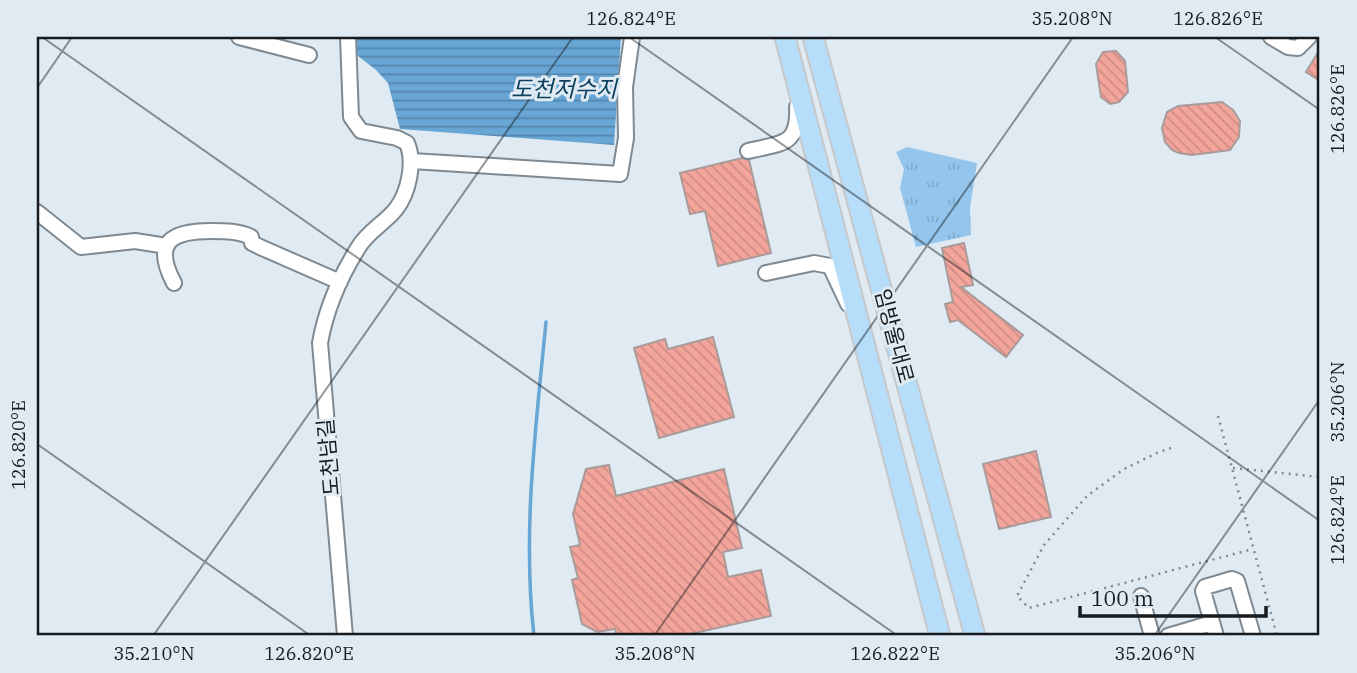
<svg xmlns="http://www.w3.org/2000/svg" width="1357" height="673" font-family="'IBM Plex Serif','Noto Sans KR',serif">
	<defs>
		<pattern id="park-tufts" width="24" height="20" patternUnits="userSpaceOnUse" patternTransform="scale(1.75)"><rect width="24" height="20" fill="#94c6ed"/><path d="M3 7l-1-3M5 7V3M7 7l1-3M15 17l-1-3M17 17v-4M19 17l1-3" fill="none" stroke="#7faacb"/></pattern>
		<pattern id="water-rules" width="6" height="5" patternUnits="userSpaceOnUse" patternTransform="scale(1.75)"><rect width="6" height="5" fill="#67a6d5"/><path d="M0 2.5h6" fill="none" stroke="#5486ac"/></pattern>
		<pattern id="building-back-hatch" width="6" height="6" patternUnits="userSpaceOnUse" patternTransform="scale(1.75)"><rect width="6" height="6" fill="#f3a49b"/><path d="M-1 5l2 2M0 0l6 6M5-1l2 2" fill="none" stroke="#d08d85"/></pattern>
	</defs>
	<rect width="100%" height="100%" fill="#dfeaf3"/>
	<!-- park -->
	<path fill="url(#park-tufts)" d="M907,147L977,163L970,208L971,235L916,247L900,188L904,169L896,152Z"/>
	<!-- water -->
	<path fill="url(#water-rules)" d="M353,37H621L614,145L400,129L388,83L376,70L353,52Z"/>
	<g fill="none" stroke-linecap="round" stroke-linejoin="round">
		<!-- stream -->
		<path stroke="#67a6d5" stroke-width="3.5" d="M534,636C522,531 536,426 546,322"/>
	</g>
	<!-- building -->
	<path fill="url(#building-back-hatch)" stroke="#a99b99" stroke-width="2" d="M1320,49V81L1306,72Z
		M1116,51L1125,61L1128,92L1119,102L1110,104L1101,97L1096,64L1103,52Z
		M1222,102L1233,110L1240,121L1239,137L1230,150L1192,155L1179,153L1172,150L1165,142L1162,128L1167,112L1178,106Z
		M742,158L749,160L771,253L718,266L705,211L690,214L680,173Z
		M964,243L973,285L961,287L1023,335L1006,357L958,320L950,322L945,304L953,302L942,248Z
		M713,337L734,417L659,438L634,348L665,339L668,349Z
		M1036,451L1051,517L999,529L983,464Z
		M609,465L616,496L724,469L742,548L723,552L728,577L761,570L771,616L681,636H617L615,629L597,632L582,624L572,580L578,578L570,547L580,545L573,514L586,469Z"/>
	<g fill="none" stroke-linecap="round" stroke-linejoin="round">
		<!-- minor casing -->
		<g stroke="#7f8991" stroke-width="18">
			<path id="minor" d="M239,37L309,55
				M1271,37L1288,47L1298,48L1309,37
				M748,151C780,143 799,147 797,107
				M412,161L620,174L626,138L625,87L632,37
				M37,212L81,247L135,241L167,246
				M766,273L814,263L830,266L848,304
				M174,283C152,241 172,231 212,231C225,231 239,231 251,237L252,243L260,247L340,282
				M1141,596L1152,636
				M345,636L320,343C326,309 340,277 358,248C367,232 385,223 396,209C409,192 415,162 407,143L397,138L361,131L351,117L348,37
				M1168,636L1212,623
				M1216,636L1203,591L1205,587L1232,579L1237,581L1253,636"/>
		</g>
		<!-- major casing -->
		<g stroke="#c7c8c9" stroke-width="23">
			<path id="major" d="M785,37L940,636
				M813,37L975,636"/>
		</g>
		<!-- path -->
		<path stroke="#81898f" stroke-width="2.5" stroke-dasharray="2 5" stroke-linecap="butt" d="M1218,416L1277,636
			M1171,448L1159,452L1124,469L1087,496L1044,545L1017,596L1029,608L1253,549
			M1233,468L1320,477"/>
		<!-- minor -->
		<use href="#minor" stroke="#fff" stroke-width="14"/>
		<!-- major -->
		<use href="#major" stroke="#b6ddfa" stroke-width="19"/>
	</g>
	<!-- ticks -->
	<path fill="none" stroke="#171b1e" stroke-width="2" stroke-opacity="0.45" d="M42,37L898,636M629,37L1320,521M1215,37L1320,110M37,88L72,37M37,444L311,636M153,636L573,37M654,636L1073,37M1154,636L1320,399"/>
	<g text-anchor="middle" stroke-width="6" stroke-linejoin="round" paint-order="stroke">
		<!-- street labels -->
		<g font-size="21" fill="#171b1e" stroke="#dfeaf3">
			<text transform="translate(894 336) rotate(75)" y="7">임방울대로</text>
			<text transform="translate(329 457) rotate(-95)" y="7">도천남길</text>
		</g>
		<!-- water labels -->
		<g font-size="23" font-style="italic" fill="#0d3f5f" stroke="#dfeaf3">
			<text x="564" y="97">도천저수지</text>
		</g>
	</g>
	<!-- border -->
	<rect width="1357" height="673" fill="none" stroke="#dfeaf3" stroke-width="77"/>
	<!-- scale -->
	<path d="M1080 606v10h186v-10" fill="none" stroke="#171b1e" stroke-width="3.5"/>
	<text x="1091" y="606" font-size="21" fill="#171b1e" stroke="#dfeaf3" stroke-width="5" paint-order="stroke">100 m</text>
	<rect x="38" y="38" width="1280" height="596" fill="none" stroke="#171b1e" stroke-width="2.5"/>
	<g font-size="18" text-anchor="middle" fill="#171b1e">
		<text x="631" y="25">126.824°E</text>
		<text x="1072" y="25">35.208°N</text>
		<text x="1218" y="25">126.826°E</text>
		<text transform="translate(1338 109) rotate(-90)" y="6">126.826°E</text>
		<text transform="translate(1338 402) rotate(-90)" y="6">35.206°N</text>
		<text transform="translate(19 445) rotate(-90)" y="6">126.820°E</text>
		<text transform="translate(1338 520) rotate(-90)" y="6">126.824°E</text>
		<text x="154" y="660">35.210°N</text>
		<text x="309" y="660">126.820°E</text>
		<text x="655" y="660">35.208°N</text>
		<text x="895" y="660">126.822°E</text>
		<text x="1155" y="660">35.206°N</text>
	</g>
</svg>
